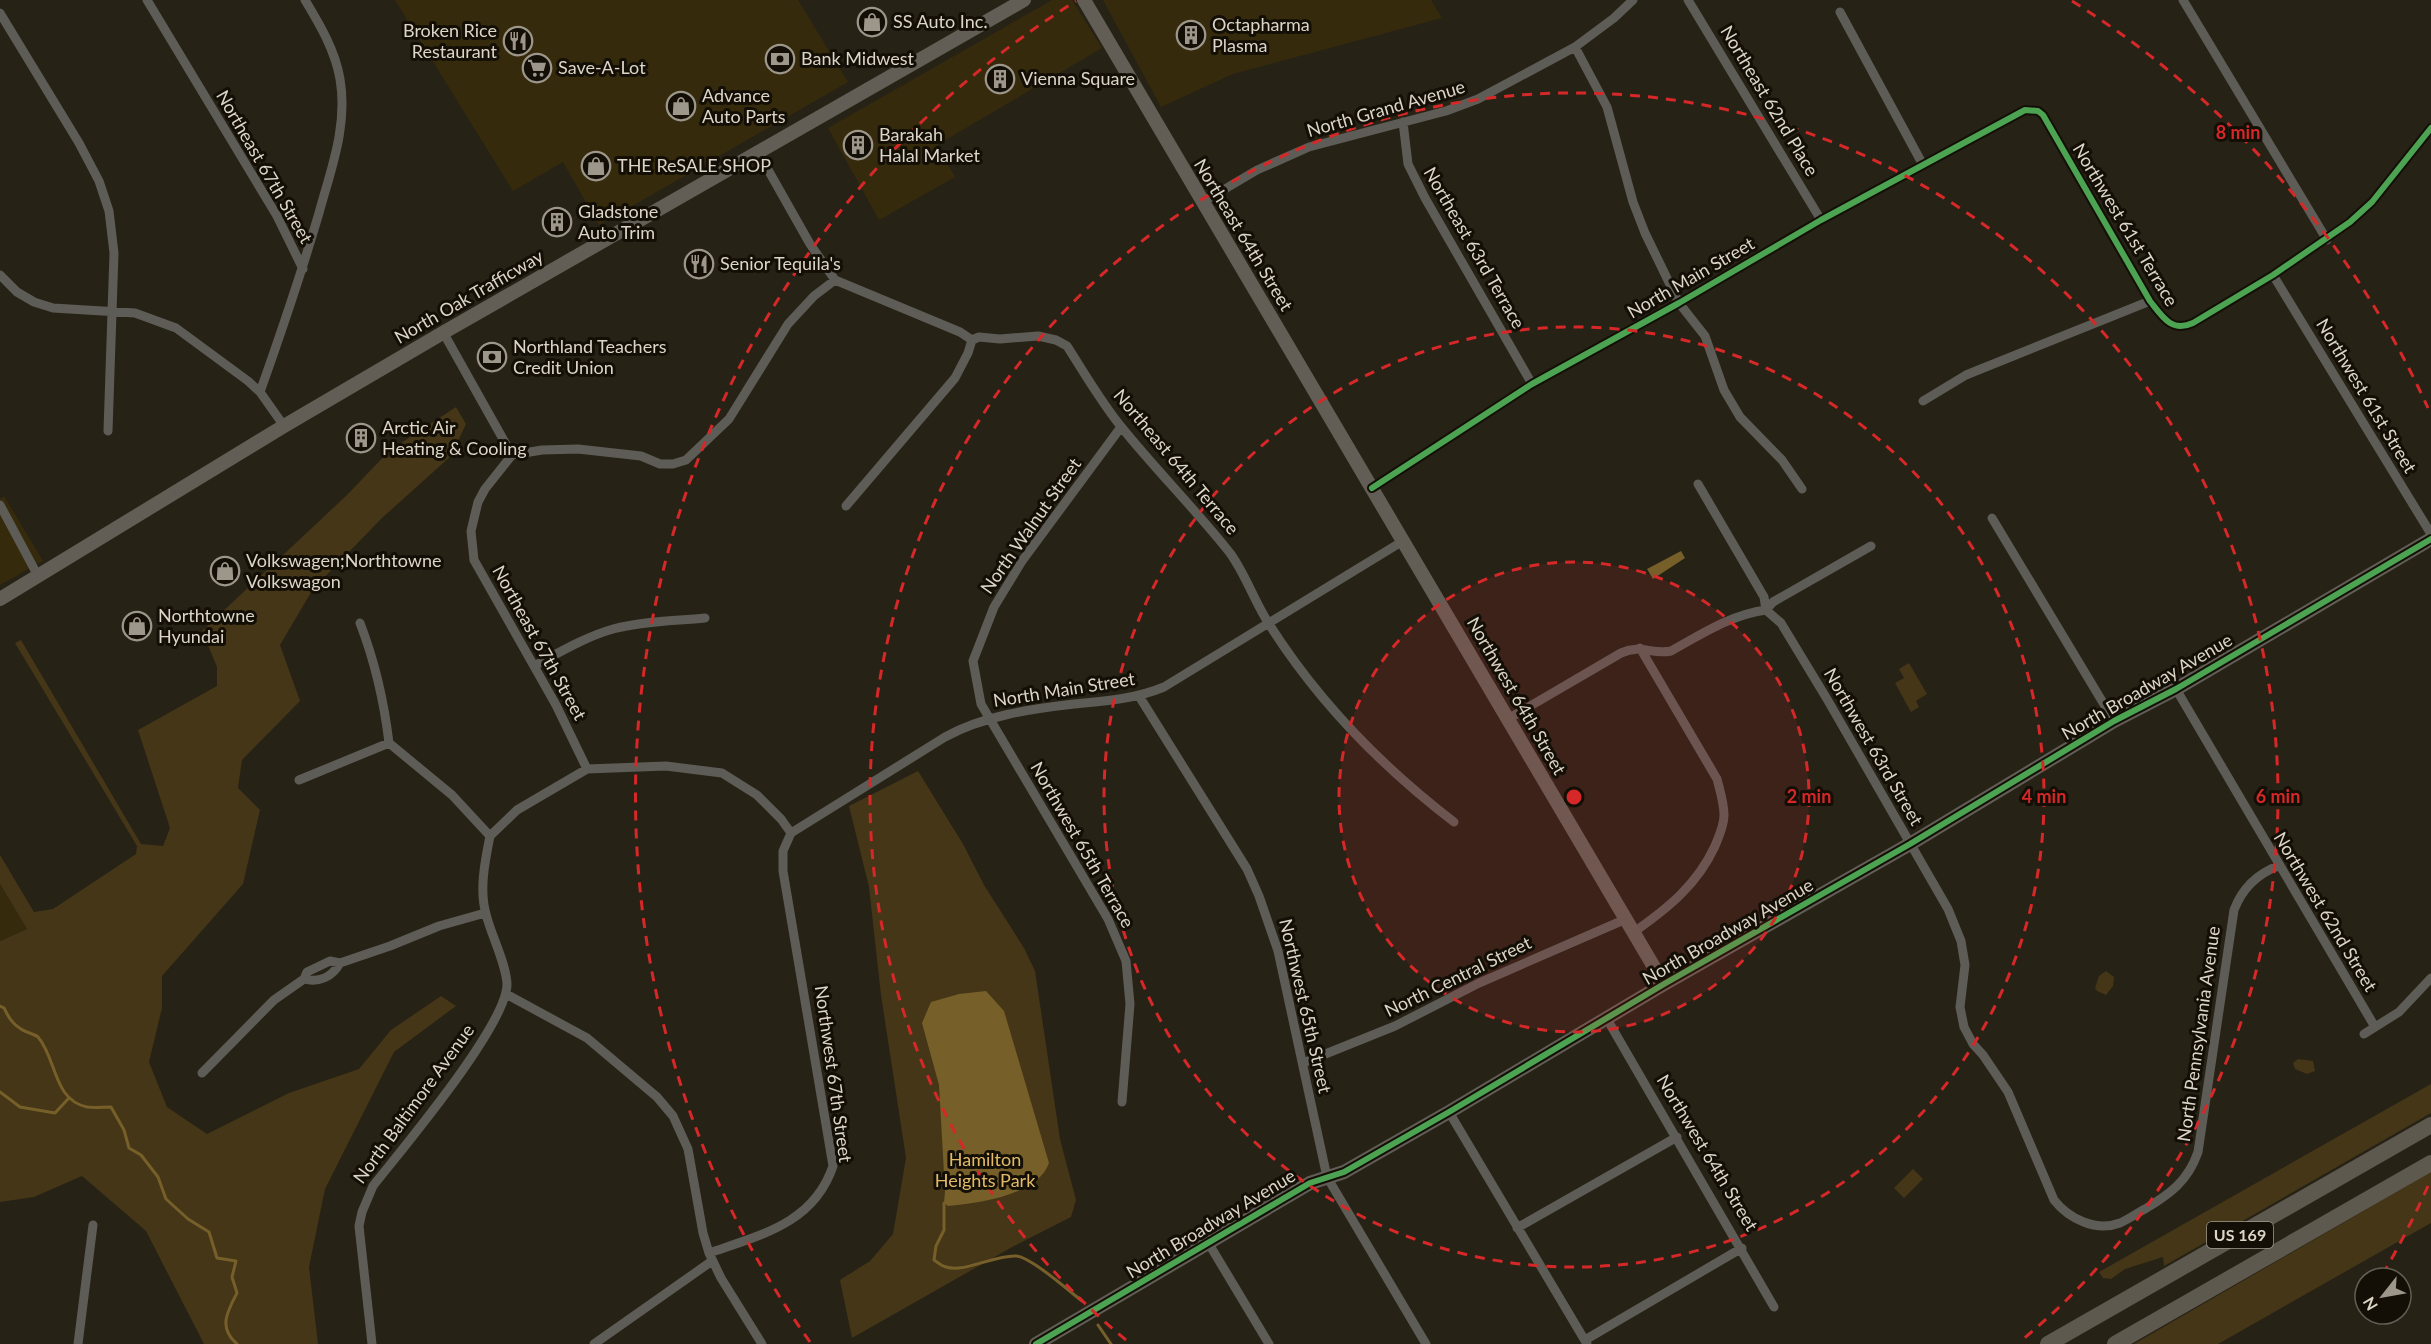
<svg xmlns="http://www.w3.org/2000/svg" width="2431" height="1344" font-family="Lato,sans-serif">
	<rect width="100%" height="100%" fill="#272216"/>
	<!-- built -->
	<path fill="#362a0d" d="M395,0H798L848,82L599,225L563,162L513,191Z
		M1052,0H1072L1102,48L937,145L955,177L879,220L828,128Z
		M1103,0H1431L1442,18L1233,74L1161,107Z
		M4,496L43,561L0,585V499Z
		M0,884L27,929L0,941Z"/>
	<!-- green -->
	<path fill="#443617" d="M456,407L466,424L451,456L382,518L313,589L280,645L300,701L242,760L238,788L260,810L243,884L162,976V1008L149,1062L167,1107L207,1134L289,1093L359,1069L391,1030L441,996L456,1006L394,1052L325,1189L309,1267L318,1344H204L146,1231L82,1176L34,1197L0,1202V941L27,929L0,884V855L34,912L53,909L136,854L137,846L15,643L21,640L141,844L163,846L170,828L138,730L217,686V667L202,631L347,495L389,451Z
		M1909,663L1927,694L1916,701L1919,707L1911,712L1895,683L1904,678L1899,669Z
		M918,771L963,844L984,885L1024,948L1035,971L1060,1139L1076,1200L1071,1217L1014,1246L852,1338L840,1280L870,1261L893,1234L906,1158L881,995L869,887L849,806Z
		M2106,971L2114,977L2113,986L2106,995L2097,991L2095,988L2099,976Z
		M2298,1059L2313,1061L2315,1071L2307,1074L2295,1069L2293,1063Z
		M2431,1084V1113L2164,1266L2163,1257L2125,1269L2111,1279L2103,1278L2099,1272Z
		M1913,1169L1923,1179L1904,1198L1894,1188Z
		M2431,1172V1223L2218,1344H2134Z"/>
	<!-- water -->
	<path fill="#775f2a" d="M1681,551L1685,558L1653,579L1647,569Z
		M986,991L1004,1011L1049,1163C1038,1195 979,1203 948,1206L944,1203L945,1191L939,1085L922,1023L931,1002L959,994Z"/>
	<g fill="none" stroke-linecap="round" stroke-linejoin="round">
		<!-- stream -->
		<path stroke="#775f2a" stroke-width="3" d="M0,1006L4,1008C8,1016 12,1024 21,1029C26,1033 33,1033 38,1037C57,1059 53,1100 87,1107C94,1108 103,1107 111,1107L124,1130L129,1148L141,1155L158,1177L166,1199L188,1219L209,1232L217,1258L236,1261L232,1277L237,1293C227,1312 218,1328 237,1344
			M0,1092L20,1107L55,1113L68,1099
			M944,1203V1230L936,1246L934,1260C937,1262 942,1266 946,1267C965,1273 994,1255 1016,1256C1031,1257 1069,1291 1082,1301
			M1098,1325L1111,1344"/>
		<!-- street -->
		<path stroke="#5e5c56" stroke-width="9" d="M147,0L277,216L303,269
			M1688,0L1821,220
			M2183,0L2327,240
			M1840,12L1923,165
			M0,13L79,143L99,181L109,211L114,253L108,431
			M1575,47L1607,107L1633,202L1645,233L1679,303L1705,336L1724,390L1740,417L1782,460L1802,489
			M1403,122L1408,164L1425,198L1532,384
			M758,152L810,244L835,280L960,332L972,340
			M1203,202L1257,170L1309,147L1446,111L1478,99L1575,47L1614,18L1633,0
			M0,275L17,292L34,302L53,308L135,313L176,328L248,381L260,392L284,426
			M2273,275L2431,534
			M443,332L512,455
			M972,340L979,337L1000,339L1038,336L1056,340L1067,346C1085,374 1102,404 1123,429C1157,471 1196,510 1230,553C1246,575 1254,601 1269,624C1319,703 1381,766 1454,822
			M260,392C281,333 301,274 319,213C331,169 348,126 340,79C335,50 320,25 305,0
			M1923,401L1966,375L2150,301
			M1121,427L1022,561L994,607L973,661L981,704L1108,919L1126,961L1130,1004L1122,1102
			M512,455L542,450L578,449L641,456L660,464H673L686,460L729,419L788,324L814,296L835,280
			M512,455L485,489L478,502L471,531L474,560L556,705L587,769
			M1698,484L1764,597L1766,610L1781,623L1827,699L1948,909L1961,941L1965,965L1960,1007L1964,1027L1973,1044L1983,1055L2008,1092L2054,1200C2069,1219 2096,1232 2120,1223C2129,1219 2137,1213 2145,1209C2170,1194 2188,1181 2198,1152L2234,910C2242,889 2257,874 2278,866
			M1372,488L1532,384L1679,303L1821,220L2025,110L2038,111L2043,115L2150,301C2162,316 2171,333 2193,323L2273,275L2350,222L2372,202L2431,128
			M0,505L38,576
			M846,506L955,378L968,353L972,340
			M1992,518L2114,721
			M360,623C375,662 384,701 389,743L452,795L490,836C485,861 479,890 486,914C491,935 506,963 507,984C507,1025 402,1149 373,1186L362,1212L359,1226L372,1344
			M534,666C560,652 585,637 613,629C643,621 675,621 705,618
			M2176,689L2375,1027
			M1139,696L1247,869L1259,896L1278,951L1327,1177L1426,1344
			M1508,719L1621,653C1642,644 1652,655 1671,651C1702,634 1730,615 1766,610L1773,602L1871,546
			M299,780L389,743
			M490,836L517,810L587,769L666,766L722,773L757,795L781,819L791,833
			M1634,932C1668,908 1697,885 1715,846C1719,836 1724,826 1724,815C1724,803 1720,791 1717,779L1640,648
			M304,979C319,983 332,977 340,963
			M506,994L587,1038L657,1097L673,1116L688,1149L703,1233L709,1253L721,1278L762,1344
			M1607,1019L1774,1307
			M2364,1034L2399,1012L2431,978
			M1303,1063L1395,1026L1479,983L1626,919
			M202,1073L274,1000L304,979L307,972L330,961L340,963L390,946L439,926L485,913
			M1449,1112L1587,1344
			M1517,1228L1677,1137
			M1209,1244L1269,1344
			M709,1253C761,1235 814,1223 833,1166L783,871V851L791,833L945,737C983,716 1030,709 1074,704C1105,701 1135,699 1164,687L1403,541
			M1585,1340L1742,1248
			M78,1344L93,1225
			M594,1344L712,1261"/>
		<!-- secondary -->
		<path stroke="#625e56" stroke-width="14" d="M1084,0L1664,984
			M0,599L284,426L446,331L1024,0
			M1036,1344L1310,1183L1344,1172L1449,1112L1664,984L1910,844L2114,721L2176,689L2431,539"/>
		<!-- highway -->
		<path stroke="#5d594f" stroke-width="16" d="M2048,1344L2431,1125
			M2115,1344L2431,1163"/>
		<!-- cycleway casing -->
		<g stroke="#130f06" stroke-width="10">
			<path id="cycleway" d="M1372,488L1532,384L1679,303L1821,220L2025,110L2038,111L2043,115L2150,301C2162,316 2171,333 2193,323L2273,275L2350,222L2372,202L2431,128
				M1036,1344L1310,1183L1344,1172L1449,1112L1664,984L1910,844L2114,721L2176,689L2431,539"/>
		</g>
		<!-- cycleway -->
		<use href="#cycleway" stroke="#4ca352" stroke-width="6"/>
	</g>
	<!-- distance rings -->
	<circle cx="1574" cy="797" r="235" fill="#d62828" fill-opacity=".12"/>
	<g fill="none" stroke="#d62828" stroke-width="3" stroke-dasharray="10 8">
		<circle cx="1574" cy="797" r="235"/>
		<circle cx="1574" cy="797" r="470"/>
		<path d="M1126 1340A704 704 0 1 1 2022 1340"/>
		<path d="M2428 1186A939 939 0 0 1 2383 1274M810 1342A939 939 0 0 1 1076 1M2072 1A939 939 0 0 1 2428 408"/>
	</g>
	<!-- icons -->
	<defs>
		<g id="shop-ring" transform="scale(1.5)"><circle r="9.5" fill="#130f06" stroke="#9d968a" stroke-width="1.5"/><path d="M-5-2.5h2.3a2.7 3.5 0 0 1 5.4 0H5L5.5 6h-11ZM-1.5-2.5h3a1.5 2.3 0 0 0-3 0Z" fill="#9d968a"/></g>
		<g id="building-ring" transform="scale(1.5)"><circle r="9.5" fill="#130f06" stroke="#9d968a" stroke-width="1.5"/><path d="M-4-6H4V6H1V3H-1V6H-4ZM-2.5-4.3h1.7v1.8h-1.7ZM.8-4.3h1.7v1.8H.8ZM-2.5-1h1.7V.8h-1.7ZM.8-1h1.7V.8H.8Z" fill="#9d968a"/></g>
		<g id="restaurant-ring" transform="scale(1.5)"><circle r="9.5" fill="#130f06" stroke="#9d968a" stroke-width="1.5"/><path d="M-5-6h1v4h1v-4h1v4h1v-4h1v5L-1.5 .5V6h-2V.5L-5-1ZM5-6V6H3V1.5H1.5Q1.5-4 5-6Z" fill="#9d968a"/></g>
		<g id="bank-ring" transform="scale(1.5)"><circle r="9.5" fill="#130f06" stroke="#9d968a" stroke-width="1.5"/><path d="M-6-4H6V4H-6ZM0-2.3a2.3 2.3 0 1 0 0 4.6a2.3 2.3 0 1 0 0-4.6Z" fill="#9d968a"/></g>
		<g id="supermarket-ring" transform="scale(1.5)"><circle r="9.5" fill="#130f06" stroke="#9d968a" stroke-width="1.5"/><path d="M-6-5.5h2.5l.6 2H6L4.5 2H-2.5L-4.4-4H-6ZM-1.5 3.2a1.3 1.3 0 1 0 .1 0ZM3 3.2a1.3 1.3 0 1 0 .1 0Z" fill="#9d968a"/></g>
	</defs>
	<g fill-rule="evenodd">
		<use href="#shop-ring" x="872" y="22"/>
		<use href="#building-ring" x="1191" y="35"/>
		<use href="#restaurant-ring" x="518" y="41"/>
		<use href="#bank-ring" x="780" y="59"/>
		<use href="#supermarket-ring" x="537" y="68"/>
		<use href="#building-ring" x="1000" y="79"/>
		<use href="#shop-ring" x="681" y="106"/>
		<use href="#building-ring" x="858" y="145"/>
		<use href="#shop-ring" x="596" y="166"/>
		<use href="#building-ring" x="557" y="222"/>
		<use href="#restaurant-ring" x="699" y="264"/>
		<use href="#bank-ring" x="492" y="357"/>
		<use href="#building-ring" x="361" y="438"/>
		<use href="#shop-ring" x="225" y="571"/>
		<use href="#shop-ring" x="137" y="626"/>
	</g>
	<g text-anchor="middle" stroke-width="6" stroke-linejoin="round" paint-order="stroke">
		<!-- shield labels -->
		<rect fill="#130f06" stroke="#a09a8e" stroke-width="1.5" x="2207" y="1222" width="66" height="26" rx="4.5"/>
		<g font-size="16" font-weight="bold" fill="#dcd5c8">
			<text x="2240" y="1241">US 169</text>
		</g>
		<!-- poi labels -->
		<g font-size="18" fill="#dcd5c8" stroke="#130f06" text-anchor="start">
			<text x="893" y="28">SS Auto Inc.</text>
			<text x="1212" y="31">Octapharma<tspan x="1212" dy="21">Plasma</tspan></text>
			<text x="497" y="37" text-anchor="end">Broken Rice<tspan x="497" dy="21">Restaurant</tspan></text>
			<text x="801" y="65">Bank Midwest</text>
			<text x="558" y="74">Save-A-Lot</text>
			<text x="1021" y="85">Vienna Square</text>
			<text x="702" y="102">Advance<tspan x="702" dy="21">Auto Parts</tspan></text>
			<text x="879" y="141">Barakah<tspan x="879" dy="21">Halal Market</tspan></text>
			<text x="617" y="172">THE ReSALE SHOP</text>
			<text x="578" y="218">Gladstone<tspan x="578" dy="21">Auto Trim</tspan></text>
			<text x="720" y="270">Senior Tequila's</text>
			<text x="513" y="353">Northland Teachers<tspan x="513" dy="21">Credit Union</tspan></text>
			<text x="382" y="434">Arctic Air<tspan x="382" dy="21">Heating &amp; Cooling</tspan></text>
			<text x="246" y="567">Volkswagen;Northtowne<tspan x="246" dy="21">Volkswagon</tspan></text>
			<text x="158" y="622">Northtowne<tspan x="158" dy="21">Hyundai</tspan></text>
		</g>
		<!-- street labels -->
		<g font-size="18" fill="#dcd5c8" stroke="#130f06">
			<text transform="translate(1769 101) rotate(59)" y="6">Northeast 62nd Place</text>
			<text transform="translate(1386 109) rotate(-16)" y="6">North Grand Avenue</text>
			<text transform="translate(264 167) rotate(60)" y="6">Northeast 67th Street</text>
			<text transform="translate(2125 225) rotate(59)" y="6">Northwest 61st Terrace</text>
			<text transform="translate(1243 235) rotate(59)" y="6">Northeast 64th Street</text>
			<text transform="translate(1474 248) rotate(60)" y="6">Northeast 63rd Terrace</text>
			<text transform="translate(1691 278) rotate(-30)" y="6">North Main Street</text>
			<text transform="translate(469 297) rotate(-30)" y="6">North Oak Trafficway</text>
			<text transform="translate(2366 396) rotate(59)" y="6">Northwest 61st Street</text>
			<text transform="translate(1176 462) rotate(50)" y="6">Northeast 64th Terrace</text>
			<text transform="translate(1031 526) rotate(-55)" y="6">North Walnut Street</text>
			<text transform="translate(539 643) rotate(61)" y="6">Northeast 67th Street</text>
			<text transform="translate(2147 687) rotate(-30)" y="6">North Broadway Avenue</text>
			<text transform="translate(1064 690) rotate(-9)" y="6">North Main Street</text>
			<text transform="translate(1516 696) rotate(60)" y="6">Northwest 64th Street</text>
			<text transform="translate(1873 747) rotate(60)" y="6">Northwest 63rd Street</text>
			<text transform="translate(1082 845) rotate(60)" y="6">Northwest 65th Terrace</text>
			<text transform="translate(2325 912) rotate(59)" y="6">Northwest 62nd Street</text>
			<text transform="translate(1728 932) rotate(-30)" y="6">North Broadway Avenue</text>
			<text transform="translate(1458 977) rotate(-26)" y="6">North Central Street</text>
			<text transform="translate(1305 1006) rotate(77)" y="6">Northwest 65th Street</text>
			<text transform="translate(2199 1034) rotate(-82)" y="6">North Pennsylvania Avenue</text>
			<text transform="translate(833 1074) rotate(82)" y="6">Northwest 67th Street</text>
			<text transform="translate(414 1104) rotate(-54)" y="6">North Baltimore Avenue</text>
			<text transform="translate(1707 1153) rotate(59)" y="6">Northwest 64th Street</text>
			<text transform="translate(1211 1224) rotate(-31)" y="6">North Broadway Avenue</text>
		</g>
		<!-- park labels -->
		<g font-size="18" fill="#e3bb68" stroke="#130f06">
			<text x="985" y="1166">Hamilton<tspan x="985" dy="21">Heights Park</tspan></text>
		</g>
	</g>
	<circle cx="1574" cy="797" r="9" fill="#d62828" stroke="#130f06" stroke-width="3"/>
	<g font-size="18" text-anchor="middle" font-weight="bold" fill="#d62828" stroke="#130f06" stroke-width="6" stroke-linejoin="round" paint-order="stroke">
		<text x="2238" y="139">8 min</text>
		<text x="1809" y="803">2 min</text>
		<text x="2044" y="803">4 min</text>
		<text x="2278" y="803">6 min</text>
	</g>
	<!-- north arrow -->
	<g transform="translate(2383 1296) rotate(239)"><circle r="28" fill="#130f06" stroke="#635e54" stroke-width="1.5"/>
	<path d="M0-4.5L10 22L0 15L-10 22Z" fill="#9d968a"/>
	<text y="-9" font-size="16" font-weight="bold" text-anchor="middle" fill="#dcd5c8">N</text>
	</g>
</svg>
